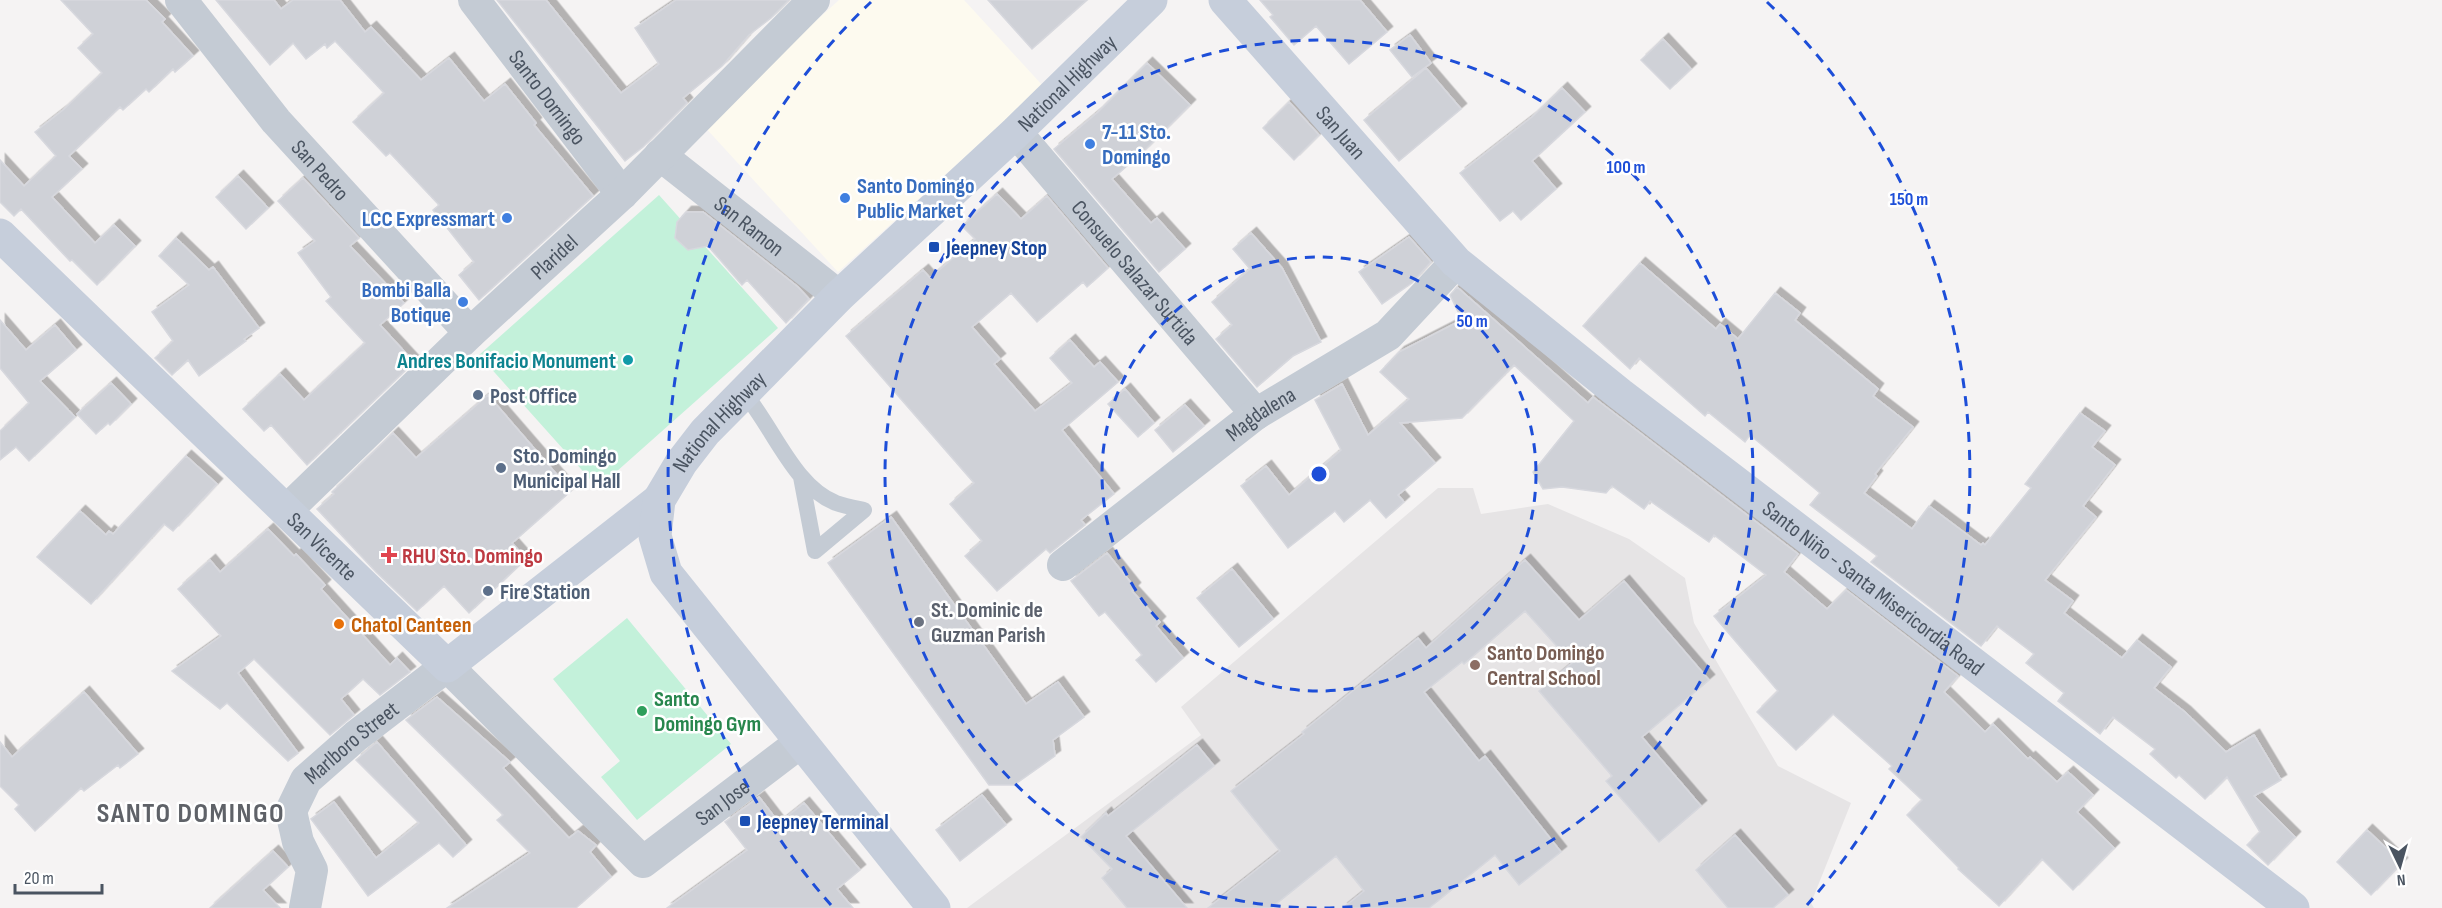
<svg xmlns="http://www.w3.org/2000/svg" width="2442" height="908" font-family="'Sofia Sans Condensed',sans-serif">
	<defs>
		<filter id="shadow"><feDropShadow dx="5.5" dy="-5.5" stdDeviation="0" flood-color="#0004"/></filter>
	</defs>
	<rect width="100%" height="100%" fill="#f5f3f3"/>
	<!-- commercial -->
	<path fill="#fdfaef" d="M839,0H964L1043,86L838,272L702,124Z"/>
	<!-- education -->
	<path fill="#e6e4e5" d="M1438,488H1473L1481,514L1548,504L1629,539L1685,578L1694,623L1778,766L1851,803L1811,903L1814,908H967L1201,735L1181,707Z"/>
	<!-- green -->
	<path fill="#c3f1da" d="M659,195L778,328L598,488L479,355Z
		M627,618L731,744L637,820L601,777L620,761L553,679Z"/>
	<!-- building -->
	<path fill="#cfd1d7" stroke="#d7d8de" stroke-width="1.5" filter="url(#shadow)" d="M61,0H146L165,19L162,22L193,56L175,72L173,69L149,92L146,89L123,110L120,107L69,156L82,169L52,197L95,243L114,225L135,246L97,285L72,260L70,261L21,209L14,216L0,202V160L24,186L56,156L35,132L63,110L102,73L78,48L93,34Z
		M216,0H274L281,9L293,0H340L365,32L371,27L421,80L449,58L484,101L505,84L536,123L534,125L593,196L479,300L459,275L474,262L433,210L439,205L390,153L386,156L353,122L384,93L335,41L327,48L325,44L306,59L293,43L270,65Z
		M497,0H546L621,93L659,64L635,28L676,0H789L771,18L749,35L722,66L683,98L687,103L643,147L625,161Z
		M988,0H1087L1032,49Z
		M1260,0H1360L1387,32L1349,64L1316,26L1294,45L1270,17L1273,15Z
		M1410,35L1431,63L1412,77L1390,50Z
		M1663,39L1691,69L1670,89L1641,60Z
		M1147,63L1190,105L1144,151L1112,179L1151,223L1157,218L1185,249L1159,272L1054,149L1098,112Z
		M1426,68L1461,109L1399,161L1364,120Z
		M1562,88L1585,112L1532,161L1556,189L1521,220L1513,211L1500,221L1460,173L1532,117Z
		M1289,102L1319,135L1294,160L1263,128Z
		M238,176L268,208L246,229L216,197Z
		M303,178L359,238L350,246L404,303L380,325L414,362L307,465L271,425L264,431L243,409L280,374L304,400L365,343L326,301L331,297L298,253L315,241L278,201Z
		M997,194L1021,219L1047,196L1108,268L1087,287L1083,282L1037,322L1011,293L972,327L1000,359L994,364L1035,411L1072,383L1050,358L1070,340L1094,367L1100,362L1118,382L1062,430L1114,494L1081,520L1085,525L1050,553L1046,549L997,591L965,556L982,541L950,504L974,483L846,336L923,270L930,278L975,239L962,226Z
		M686,212H703L798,287L809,299L786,323L747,280L742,285L708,246L688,250L675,238L677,222Z
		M1251,233L1282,268L1321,342L1293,356L1257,387L1216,339L1232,325L1212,302L1250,269L1233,249Z
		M1409,237L1431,262L1412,283L1382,304L1359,272Z
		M176,238L209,270L213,267L259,328L244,339L246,341L199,376L188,360L172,375L155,358L173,341L152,312L189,285L159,256Z
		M1640,263L1716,329L1720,324L1738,339L1775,293L1800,313L1795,320L1878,389L1873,396L1913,427L1875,474L1877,476L1864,493L1912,529L1929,506L1981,545L1983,543L1985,545L2031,488L2025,484L2080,413L2105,431L2092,447L2115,465L2083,506L2096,517L2045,580L2073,601L2064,613L2122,658L2137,640L2171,667L2154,688L2185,712L2226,752L2254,735L2281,780L2254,796L2295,837L2268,865L2247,845L2260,832L2227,777L2205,799L2179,775L2176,778L2150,754L2155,749L2113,717L2100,734L2058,701L2064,693L2026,663L2034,654L1997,626L1981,646L1871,562L1877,556L1810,505L1820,493L1750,435L1745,442L1708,412L1705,416L1639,358L1630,369L1583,326Z
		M1457,287L1588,403L1593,397L1798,554L1784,572L1827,609L1846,590L1958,676L1944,692L1985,732L1993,724L2028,759L2030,757L2057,782L2068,772L2093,795L2077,812L2114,848L2073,890L2042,859L1999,906L1958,869L1959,868L1907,815L1922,800L1889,769L1892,766L1833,714L1796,750L1757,712L1778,691L1714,616L1766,575L1714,535L1709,542L1650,501L1644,509L1612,486L1606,493L1562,487L1543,489L1533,472L1574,421L1514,365L1462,418L1400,423L1435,463L1398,495L1404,502L1386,518L1370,500L1344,522L1335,511L1288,548L1241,486L1266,466L1289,495L1341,450L1315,400L1342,384L1368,435L1409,399L1380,372L1399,352L1462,320L1450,295Z
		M0,320L26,350L55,325L76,350L40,381L75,417L29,461L16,447L0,460V431L29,403L0,368Z
		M111,383L131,404L110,425L108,423L96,434L77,414Z
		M1125,389L1154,423L1138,437L1108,404Z
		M488,395L571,491L512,543L526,559L469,613L444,586L417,611L376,572L317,509L334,494L332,492L393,433L416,458Z
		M1185,405L1204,426L1173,452L1155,430Z
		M186,456L217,484L173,531L164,524L91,604L37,557L80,511L106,535L109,531L113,534Z
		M891,517L1026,704L1058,682L1084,717L1053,740L1055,756L1014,785H989L828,563Z
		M268,529L294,556L296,554L325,585L321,589L390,665L397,658L410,672L380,695L363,679L341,699L354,715L330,735L254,659L238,673L298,753L288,761L227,703L220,709L172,671L221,636L178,589L210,560L220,572Z
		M1107,553L1135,588L1132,591L1160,622L1156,626L1183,658L1156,682L1136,660L1142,655L1105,612L1099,616L1071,581Z
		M1525,560L1579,620L1624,581L1709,680L1642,737L1701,806L1659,842L1606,781L1612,776L1539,691L1572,663L1525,611L1464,664L1462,662L1424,692L1479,761L1485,756L1561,852L1519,885L1495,855L1429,908H1343L1364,891L1336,856L1271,908H1208L1280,851L1231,791L1304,734L1302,732L1418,638L1426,648Z
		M1232,569L1273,619L1239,647L1197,598Z
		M84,692L138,754L120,768L118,765L84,791L81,788L35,831L15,809L19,805L0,786V742L12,757Z
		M437,697L510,762L503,768L569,838L578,831L596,845L590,852L611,877L576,908H447L530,853L497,820L503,815L406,720Z
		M377,742L466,845L453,857L439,843L368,896L311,819L334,802L376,858L419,823L356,760Z
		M1197,745L1214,766L1126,836L1187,908H1127L1102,878L1112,869L1081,837L1106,813L1108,816Z
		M982,795L1006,825L960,861L936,830Z
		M759,797L779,823L804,803L860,870L837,889L853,908H667L747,850L725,822Z
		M2367,830L2402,863L2371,895L2337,862Z
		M1735,835L1788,895L1773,908H1728L1696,870Z
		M273,851L288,867L263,890L280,908H210Z"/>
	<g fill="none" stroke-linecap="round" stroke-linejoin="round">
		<!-- lane -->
		<path stroke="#c4cbd4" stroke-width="16" d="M744,393C773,427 794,487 836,503C845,506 855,508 864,510L815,551L801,477"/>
		<!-- street -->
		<g stroke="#c4cbd4" stroke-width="32">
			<path id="s1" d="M181,0L276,121L470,333"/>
			<path id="s2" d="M474,0L622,194"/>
			<path id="s3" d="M1016,132L1256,414"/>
			<path id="s4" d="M660,155L839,296"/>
			<path id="s5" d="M287,510L470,333L622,194L814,0"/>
			<path id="s6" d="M1063,565L1256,414L1388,335L1456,262"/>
			<path id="s7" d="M305,908L312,870L298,842L291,811L306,780L356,736L447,666L643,862L801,742"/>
		</g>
		<!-- secondary -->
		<g stroke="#c6cedb" stroke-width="33">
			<path id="s8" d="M1225,0L1456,262L1620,394L2293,908"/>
			<path id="s9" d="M0,235L447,666L659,500"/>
			<path id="s10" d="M934,908L666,573L655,536L659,500L681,463L705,432L839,296L1016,132L1151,0"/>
		</g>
	</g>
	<!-- distance rings -->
	<g fill="none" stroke="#1d4ed8" stroke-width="3" stroke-dasharray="10 8">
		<circle cx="1319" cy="474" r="217"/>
		<circle cx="1319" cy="474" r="434"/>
		<path d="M831 905A651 651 0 0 1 871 2M1767 2A651 651 0 0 1 1807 905"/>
	</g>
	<!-- markers -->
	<g fill="#3f7fe0" stroke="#fff" stroke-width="2">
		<circle cx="1090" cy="144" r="6"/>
		<circle cx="845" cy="198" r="6"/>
		<circle cx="507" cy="218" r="6"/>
		<circle cx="463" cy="302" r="6"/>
	</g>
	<g fill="#1a4fb4" stroke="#fff" stroke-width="2">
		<rect x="928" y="241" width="12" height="12" rx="3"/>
		<rect x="739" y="815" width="12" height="12" rx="3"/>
	</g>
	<circle fill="#0f9aa8" stroke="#fff" stroke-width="2" cx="628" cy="360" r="6"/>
	<g fill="#5c6f8a" stroke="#fff" stroke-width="2">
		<circle cx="478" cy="395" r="6"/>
		<circle cx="501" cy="468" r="6"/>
		<circle cx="488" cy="591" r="6"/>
	</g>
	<path fill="#e0444e" stroke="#fff" stroke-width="2" d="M386 546h6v6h6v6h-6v6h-6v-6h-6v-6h6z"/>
	<circle fill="#6b7280" stroke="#fff" stroke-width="2" cx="919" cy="622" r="6"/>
	<circle fill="#e8710a" stroke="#fff" stroke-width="2" cx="339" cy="624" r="6"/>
	<circle fill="#8d6e63" stroke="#fff" stroke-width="2" cx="1475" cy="665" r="6"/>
	<circle fill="#2e9e5b" stroke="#fff" stroke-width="2" cx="642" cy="711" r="6"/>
	<g text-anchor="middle" stroke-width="5" stroke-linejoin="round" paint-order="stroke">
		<!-- street labels -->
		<g font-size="22" fill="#4a5461" stroke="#fff">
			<text dy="8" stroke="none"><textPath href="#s10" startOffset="1089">National Highway</textPath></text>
			<text dy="8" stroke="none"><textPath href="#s2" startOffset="122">Santo Domingo</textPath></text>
			<text dy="8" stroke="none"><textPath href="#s8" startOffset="176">San Juan</textPath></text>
			<text dy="8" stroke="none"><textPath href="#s1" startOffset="220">San Pedro</textPath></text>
			<text dy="8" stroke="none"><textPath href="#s4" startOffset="114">San Ramon</textPath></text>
			<text dy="8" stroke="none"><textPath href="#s5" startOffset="368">Plaridel</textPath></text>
			<text dy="8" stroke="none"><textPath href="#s3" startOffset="184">Consuelo Salazar Surtida</textPath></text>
			<text dy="8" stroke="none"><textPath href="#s6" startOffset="249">Magdalena</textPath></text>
			<text dy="8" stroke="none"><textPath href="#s10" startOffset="603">National Highway</textPath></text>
			<text dy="8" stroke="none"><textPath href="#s9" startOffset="448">San Vicente</textPath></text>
			<text dy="8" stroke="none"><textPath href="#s8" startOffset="879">Santo Niño - Santa Misericordia Road</textPath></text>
			<text dy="8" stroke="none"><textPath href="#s7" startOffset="195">Marlboro Street</textPath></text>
			<text dy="8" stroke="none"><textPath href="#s7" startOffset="694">San Jose</textPath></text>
		</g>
		<!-- shop labels -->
		<g font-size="22" font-weight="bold" fill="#366cbe" stroke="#fff" text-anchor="start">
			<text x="1102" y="139">7-11 Sto.<tspan x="1102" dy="25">Domingo</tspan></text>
			<text x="857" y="193">Santo Domingo<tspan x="857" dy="25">Public Market</tspan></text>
			<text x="495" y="226" text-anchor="end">LCC Expressmart</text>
			<text x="451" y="297" text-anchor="end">Bombi Balla<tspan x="451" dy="25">Botique</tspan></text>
		</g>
		<!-- transit labels -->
		<g font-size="22" font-weight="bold" fill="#164399" stroke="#fff" text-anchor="start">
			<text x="946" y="255">Jeepney Stop</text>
			<text x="757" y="829">Jeepney Terminal</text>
		</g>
		<!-- culture labels -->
		<g font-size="22" font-weight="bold" fill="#0d838f" stroke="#fff" text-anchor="end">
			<text x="616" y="368">Andres Bonifacio Monument</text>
		</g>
		<!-- service labels -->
		<g font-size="22" font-weight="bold" fill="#4e5e75" stroke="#fff" text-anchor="start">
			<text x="490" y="403">Post Office</text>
			<text x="513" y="463">Sto. Domingo<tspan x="513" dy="25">Municipal Hall</tspan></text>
			<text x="500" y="599">Fire Station</text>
		</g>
		<!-- health labels -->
		<g font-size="22" font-weight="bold" fill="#be3a42" stroke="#fff" text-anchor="start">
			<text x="402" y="563">RHU Sto. Domingo</text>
		</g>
		<!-- worship labels -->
		<g font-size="22" font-weight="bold" fill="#5b616d" stroke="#fff" text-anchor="start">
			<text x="931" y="617">St. Dominic de<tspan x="931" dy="25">Guzman Parish</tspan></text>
		</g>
		<!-- food labels -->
		<g font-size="22" font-weight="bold" fill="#c56008" stroke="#fff" text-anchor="start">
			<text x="351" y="632">Chatol Canteen</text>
		</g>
		<!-- education labels -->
		<g font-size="22" font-weight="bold" fill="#785e54" stroke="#fff" text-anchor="start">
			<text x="1487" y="660">Santo Domingo<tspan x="1487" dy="25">Central School</tspan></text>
		</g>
		<!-- leisure labels -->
		<g font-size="22" font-weight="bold" fill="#27864d" stroke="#fff" text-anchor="start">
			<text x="654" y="706">Santo<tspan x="654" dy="25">Domingo Gym</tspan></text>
		</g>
		<!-- district labels -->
		<g font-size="28" font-weight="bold" letter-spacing="1.5" fill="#5f6268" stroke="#fff">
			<text x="191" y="822">SANTO DOMINGO</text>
		</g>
	</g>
	<circle cx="1319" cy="474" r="9" fill="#1d4ed8" stroke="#fff" stroke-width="3"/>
	<g font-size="18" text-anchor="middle" font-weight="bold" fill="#1d4ed8" stroke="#fff" stroke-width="5" stroke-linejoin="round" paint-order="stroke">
		<text x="1626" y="173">100 m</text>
		<text x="1909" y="205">150 m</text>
		<text x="1472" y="327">50 m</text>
	</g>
	<!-- north arrow -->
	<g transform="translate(2400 866) rotate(175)" stroke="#ffffff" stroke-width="4.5" paint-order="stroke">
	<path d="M0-4.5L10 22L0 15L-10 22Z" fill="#4a5461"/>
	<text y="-9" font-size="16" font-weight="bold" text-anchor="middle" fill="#4a5461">N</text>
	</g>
	<!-- scale -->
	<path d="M15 884v9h87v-9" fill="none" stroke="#4a5461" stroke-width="3"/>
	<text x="24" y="884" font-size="18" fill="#4a5461" stroke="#ffffff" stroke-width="4.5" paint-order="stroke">20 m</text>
</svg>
